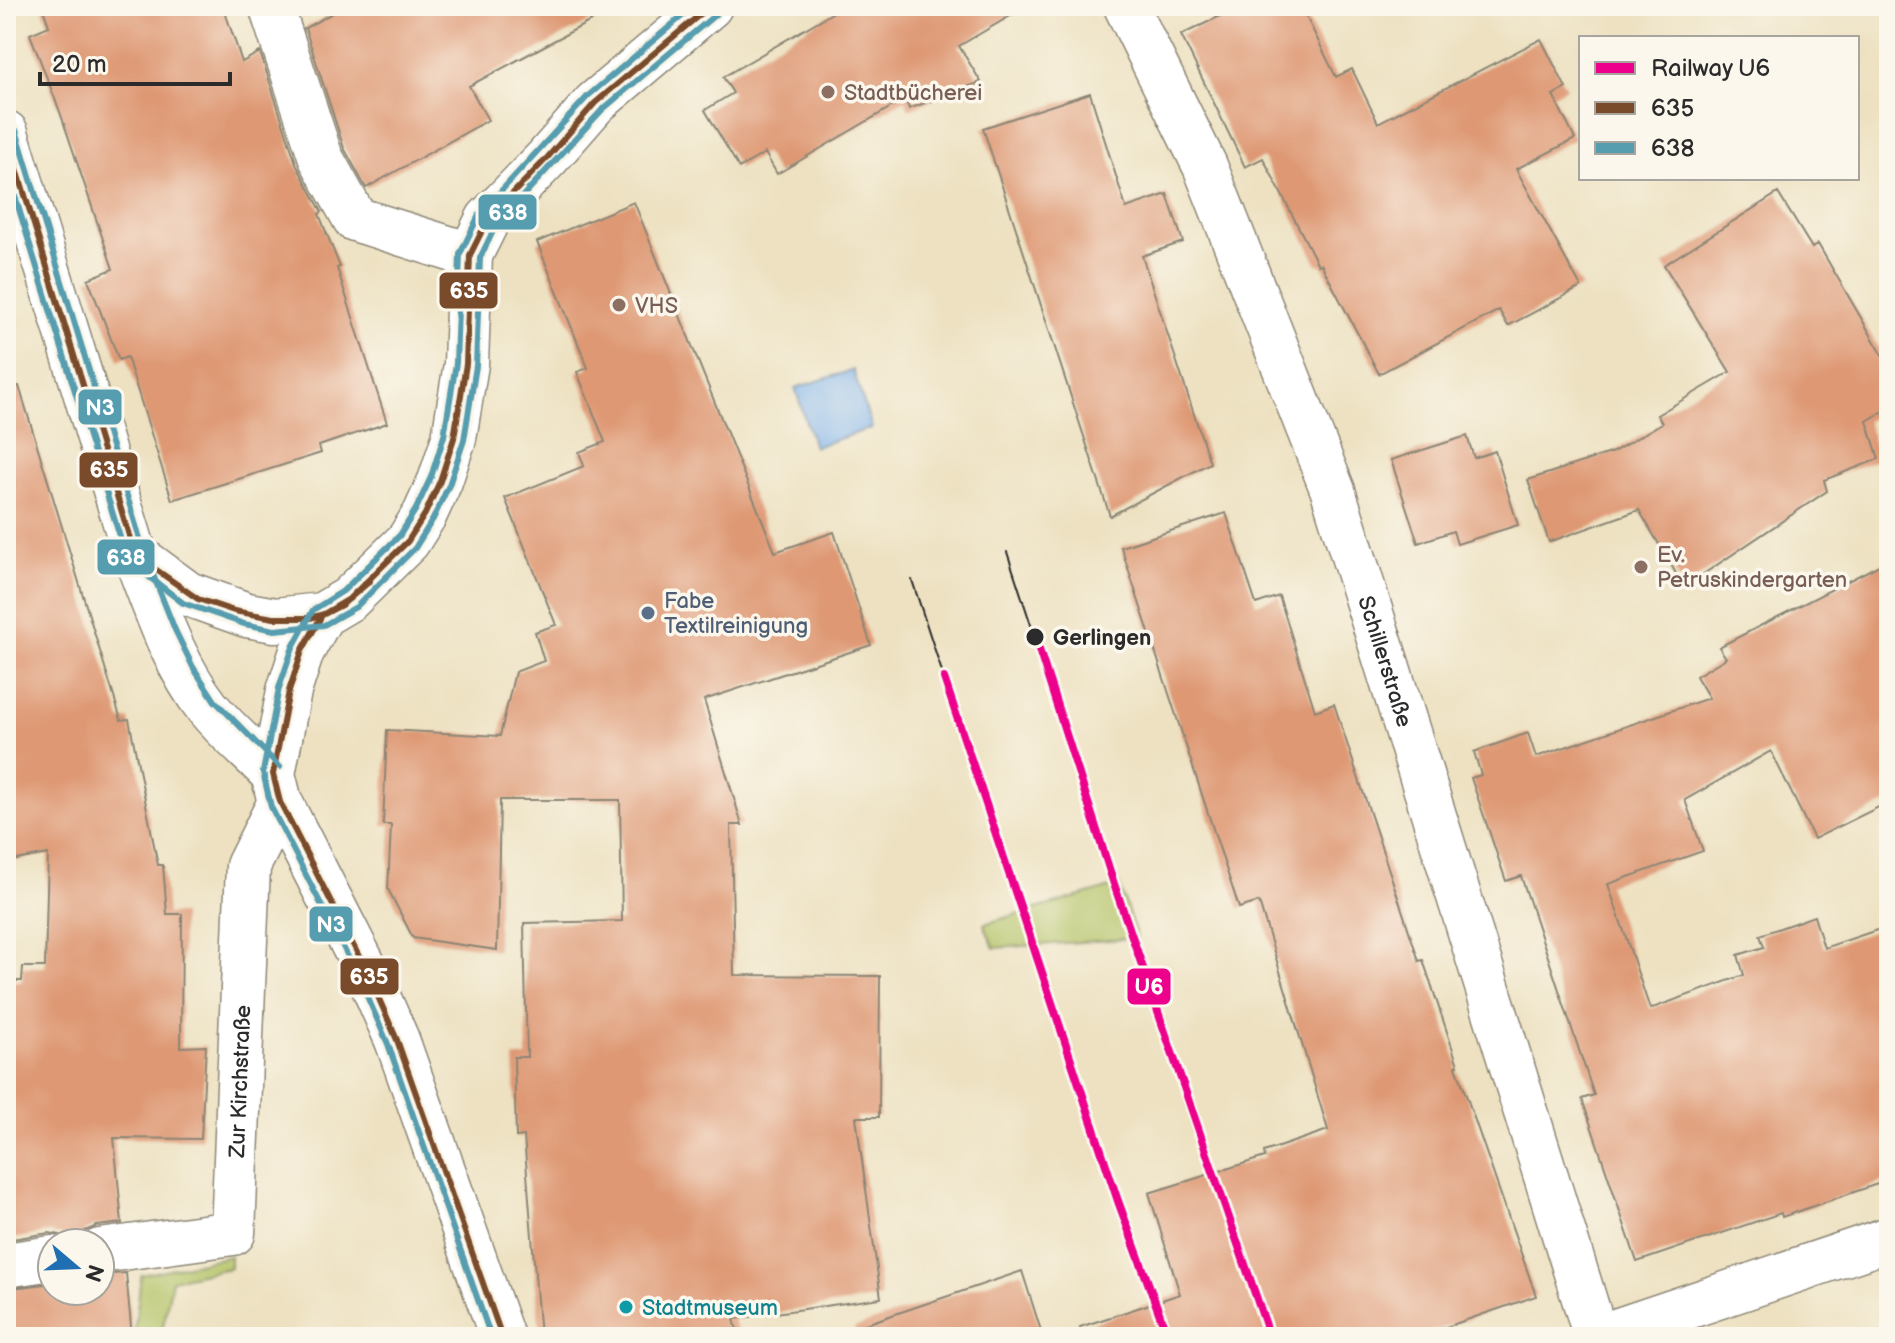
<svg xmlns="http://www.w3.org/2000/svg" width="1895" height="1343" font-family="'Balsamiq Sans',sans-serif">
	<rect width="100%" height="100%" fill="#fbf7ec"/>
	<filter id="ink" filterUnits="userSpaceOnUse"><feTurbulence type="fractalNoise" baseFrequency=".0125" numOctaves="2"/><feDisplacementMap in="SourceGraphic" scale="16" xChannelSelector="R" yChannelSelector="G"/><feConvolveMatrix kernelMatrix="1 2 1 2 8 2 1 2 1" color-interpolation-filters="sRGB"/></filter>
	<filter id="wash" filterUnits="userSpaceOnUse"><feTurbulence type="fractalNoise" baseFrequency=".006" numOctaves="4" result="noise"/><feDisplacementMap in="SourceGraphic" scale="32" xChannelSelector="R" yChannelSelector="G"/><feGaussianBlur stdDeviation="1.8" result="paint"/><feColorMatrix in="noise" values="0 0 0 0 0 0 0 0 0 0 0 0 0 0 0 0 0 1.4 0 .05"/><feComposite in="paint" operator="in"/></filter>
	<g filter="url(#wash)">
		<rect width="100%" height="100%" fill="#ede1c1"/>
		<!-- green -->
		<path fill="#b2c164" stroke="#6e7648" stroke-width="2" d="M1119,885L1137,938L994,948L984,924Z
			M230,1256V1268L172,1280L161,1337H134L141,1275Z"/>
		<!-- water -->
		<path fill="#7cb0e9" stroke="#546e8a" stroke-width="2" d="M853,370L872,428L814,447L795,388Z"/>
		<g id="blocks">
			<!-- building -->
			<path fill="#de9873" d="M42,6H223L242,62L260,52L297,166L322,212L319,214L340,267L337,268L387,423L319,446L321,453L172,500L127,357L119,360L88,279L113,269L60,112L30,34L49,26Z
				M345,6H619L469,86L488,120L366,188L344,148L305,28Z
				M844,6H1027L959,46L981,82L909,109L905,99L777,174L765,153L739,168L705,110L733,93L723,77Z
				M1241,6H1301L1336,77L1352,69L1378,123L1541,39L1566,88L1553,95L1575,139L1516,169L1581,287L1508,326L1499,310L1379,374L1321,264L1318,265L1263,158L1245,167L1181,35Z
				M1090,93L1126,208L1167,194L1183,242L1142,256L1210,463L1110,516L983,128Z
				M1778,193L1812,248L1818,244L1889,366V408L1867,421L1879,459L1824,480L1827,491L1684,587L1639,510L1549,542L1528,480L1613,452L1662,423L1657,415L1730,372L1664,265Z
				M634,202L775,552L834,532L871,645L704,700L742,825H731L734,975L880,976L879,1117H856L881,1298L734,1319L739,1337H540L524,1136L516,1137L514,1057H527L524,923L622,921L620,800H500L497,950L413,938L388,889L391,825H383L387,730L500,736L515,672L544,661L535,632L556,625L505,498L584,466L579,452L605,442L577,372L588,368L537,242Z
				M19,386L121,720L129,719L158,865H163L167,914H182L181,1047L206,1046L201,1139L114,1138L122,1223L97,1226L85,1231L77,1243H72L60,1235L49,1233L6,1240V981H22L23,967H45L48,854L6,862V388Z
				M1467,436L1474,458L1495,451L1518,525L1457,544L1453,531L1418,543L1391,460Z
				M1226,513L1256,604L1279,596L1315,711L1334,704L1419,961L1423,960L1458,1065L1456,1066L1536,1296L1417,1337H1081L1080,1327L1180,1294L1149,1193L1265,1157L1264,1152L1328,1130L1259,902L1239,908L1121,547Z
				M1889,560V802L1814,839L1771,751L1685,800L1703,851L1608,884L1650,1009L1744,975L1738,955L1764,947L1760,935L1814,916L1824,948L1889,926V1180L1782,1217L1781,1213L1637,1262L1582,1099L1594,1095L1521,876L1506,881L1471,778L1481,775L1474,752L1528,733L1536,757L1709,698L1696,676L1726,658L1719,647Z
				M1022,1271L1043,1337H856L854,1328Z
				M126,1273L132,1337H6V1289L52,1283V1291H100V1275Z"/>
		</g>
	</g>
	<g filter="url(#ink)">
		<use href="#blocks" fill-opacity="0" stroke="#8c8676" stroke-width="2"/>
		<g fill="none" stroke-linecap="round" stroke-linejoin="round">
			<!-- minor casing -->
			<g stroke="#8c8676" stroke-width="47">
				<g id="minor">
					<path d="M271,6L321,158L355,219L470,255"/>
					<path id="s1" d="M1126,6L1205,166L1333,491L1596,1337"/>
					<path id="s2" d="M100,1251L233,1233L248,866L280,802"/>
					<path d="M6,1265L52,1258"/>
					<path d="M1598,1337L1889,1239"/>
				</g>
			</g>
			<!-- secondary casing -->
			<g stroke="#8c8676" stroke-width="47">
				<path id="secondary" d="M6,133L135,555C155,606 173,663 207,707C226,731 252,752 273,774
					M135,555L188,594L247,615L275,620L322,615
					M502,1337L397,1040L369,976L280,802L273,774L289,691L302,651L322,615L349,599L408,541L425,514L440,481L454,438L466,364L470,255L488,219L547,158L595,103L710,6"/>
			</g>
			<!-- minor -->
			<use href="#minor" stroke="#fff" stroke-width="44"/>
			<!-- secondary -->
			<use href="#secondary" stroke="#fff" stroke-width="44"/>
			<!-- tram -->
			<path stroke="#2b2b2b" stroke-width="2" d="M1007,552L1034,634
				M912,580L944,678"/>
			<!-- bus-1 casing -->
			<g stroke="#fbf7ec" stroke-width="12">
				<path id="bus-1" d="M6,133L135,555L198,599L234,611L274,618H310L324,614L343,604L370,581
					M502,1337L397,1040L369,976L280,802L273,774L289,691L302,651L322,615L349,599L408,541L425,514L440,481L454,438L466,364L470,255L488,219L547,158L595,103L710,6"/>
			</g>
			<!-- bus-2 casing -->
			<g stroke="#fbf7ec" stroke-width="12">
				<path id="bus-2" d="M6,167L127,560L183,603L244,624L275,630L324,625L356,607L415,548L433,519L449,485L464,440L476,366L480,258L496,225L602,110L716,14"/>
			</g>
			<!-- bus-3 casing -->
			<g stroke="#fbf7ec" stroke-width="12">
				<path id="bus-3" d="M16,130L144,552L175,630L193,667L215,701L280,767
					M491,1337L388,1044L360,980L271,807L263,772L279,688L293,647L313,610L343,591L400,535L416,509L431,477L444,436L456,363L460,254L479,215L588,96L694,6"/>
			</g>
			<!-- bus-1 -->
			<use href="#bus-1" stroke="#7a4b2a" stroke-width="6"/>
			<!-- bus-2 -->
			<use href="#bus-2" stroke="#579db0" stroke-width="6"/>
			<!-- bus-3 -->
			<use href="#bus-3" stroke="#579db0" stroke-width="6"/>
			<!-- rail-1 casing -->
			<g stroke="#fbf7ec" stroke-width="14">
				<path id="rail-1" d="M1034,634L1114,884L1270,1337
					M944,678L1118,1201L1168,1337"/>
			</g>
			<!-- rail-1 -->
			<use href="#rail-1" stroke="#ec008c" stroke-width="8"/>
		</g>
	</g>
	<!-- markers -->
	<g fill="#8d6e63" stroke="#fbf7ec" stroke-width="3">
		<circle cx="828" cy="92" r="8"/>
		<circle cx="619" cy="305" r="8"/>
		<circle cx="1641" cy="567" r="8"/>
	</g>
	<circle fill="#5c6f8a" stroke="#fbf7ec" stroke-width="3" cx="648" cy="613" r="8"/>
	<circle fill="#2b2b2b" stroke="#fbf7ec" stroke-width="3" cx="1035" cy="637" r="10"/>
	<circle fill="#0f9aa8" stroke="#fbf7ec" stroke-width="3" cx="626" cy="1307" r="8"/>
	<g text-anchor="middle" stroke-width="7" stroke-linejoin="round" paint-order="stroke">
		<!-- education labels -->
		<g font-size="22" fill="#785e54" stroke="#fbf7ec" text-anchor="start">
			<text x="844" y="100">Stadtbücherei</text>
			<text x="635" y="313">VHS</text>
			<text x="1657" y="562">Ev.<tspan x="1657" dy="25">Petruskindergarten</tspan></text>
		</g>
		<!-- service labels -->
		<g font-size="22" fill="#4e5e75" stroke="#fbf7ec" text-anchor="start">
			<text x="664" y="608">Fabe<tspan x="664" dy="25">Textilreinigung</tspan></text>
		</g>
		<!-- stop labels -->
		<g font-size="22" font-weight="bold" fill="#2b2b2b" stroke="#fbf7ec" text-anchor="start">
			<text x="1053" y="645">Gerlingen</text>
		</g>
		<!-- street labels -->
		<g font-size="22" fill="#2b2b2b" stroke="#fbf7ec">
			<text dy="8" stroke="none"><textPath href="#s1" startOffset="706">Schillerstraße</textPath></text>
			<text dy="8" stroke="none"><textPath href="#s2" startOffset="286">Zur Kirchstraße</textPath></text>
		</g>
		<!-- culture labels -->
		<g font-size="22" fill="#0d838f" stroke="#fbf7ec" text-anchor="start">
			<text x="642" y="1315">Stadtmuseum</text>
		</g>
	</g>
	<g stroke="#fbf7ec" stroke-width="3">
		<rect x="477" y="193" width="61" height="38" rx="8" fill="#579db0"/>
		<rect x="438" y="271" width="61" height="39" rx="8" fill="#7a4b2a"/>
		<rect x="77" y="388" width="46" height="38" rx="8" fill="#579db0"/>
		<rect x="78" y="451" width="61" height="38" rx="8" fill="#7a4b2a"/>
		<rect x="96" y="538" width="60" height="38" rx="8" fill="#579db0"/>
		<rect x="308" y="905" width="46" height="38" rx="8" fill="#579db0"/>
		<rect x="339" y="957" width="61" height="39" rx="8" fill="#7a4b2a"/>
		<rect x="1126" y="967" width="46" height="39" rx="8" fill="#ec008c"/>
	</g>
	<g font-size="22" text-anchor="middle" font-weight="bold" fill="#fff">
		<text x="508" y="220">638</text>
		<text x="469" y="298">635</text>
		<text x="100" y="415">N3</text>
		<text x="109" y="477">635</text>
		<text x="126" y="565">638</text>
		<text x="331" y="932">N3</text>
		<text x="369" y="984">635</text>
		<text x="1149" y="994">U6</text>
	</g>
	<!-- margin -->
	<rect width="1895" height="1343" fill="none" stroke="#fbf7ec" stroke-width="32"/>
	<!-- legend -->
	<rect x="1579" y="36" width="280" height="144" fill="#fbf7ec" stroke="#a8a59f" stroke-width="2"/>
	<rect x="1595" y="62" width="40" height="12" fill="#ec008c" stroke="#a8a59f" stroke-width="2"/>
	<text x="1651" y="76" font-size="24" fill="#2b2b2b">Railway U6</text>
	<rect x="1595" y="102" width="40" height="12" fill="#7a4b2a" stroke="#a8a59f" stroke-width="2"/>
	<text x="1651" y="116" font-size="24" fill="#2b2b2b">635</text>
	<rect x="1595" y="142" width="40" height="12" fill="#579db0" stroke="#a8a59f" stroke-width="2"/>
	<text x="1651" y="156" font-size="24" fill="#2b2b2b">638</text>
	<!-- north arrow -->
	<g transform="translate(76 1267) rotate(109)"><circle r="38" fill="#fbf7ec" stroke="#a8a59f" stroke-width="2"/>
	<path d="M0-6L14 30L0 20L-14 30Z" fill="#1f6fb2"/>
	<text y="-12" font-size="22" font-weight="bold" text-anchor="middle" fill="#2b2b2b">N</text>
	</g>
	<!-- scale -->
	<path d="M40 72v12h190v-12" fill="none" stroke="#2b2b2b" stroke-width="4"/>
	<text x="52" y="72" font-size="24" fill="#2b2b2b" stroke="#fbf7ec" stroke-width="6" paint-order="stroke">20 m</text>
</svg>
